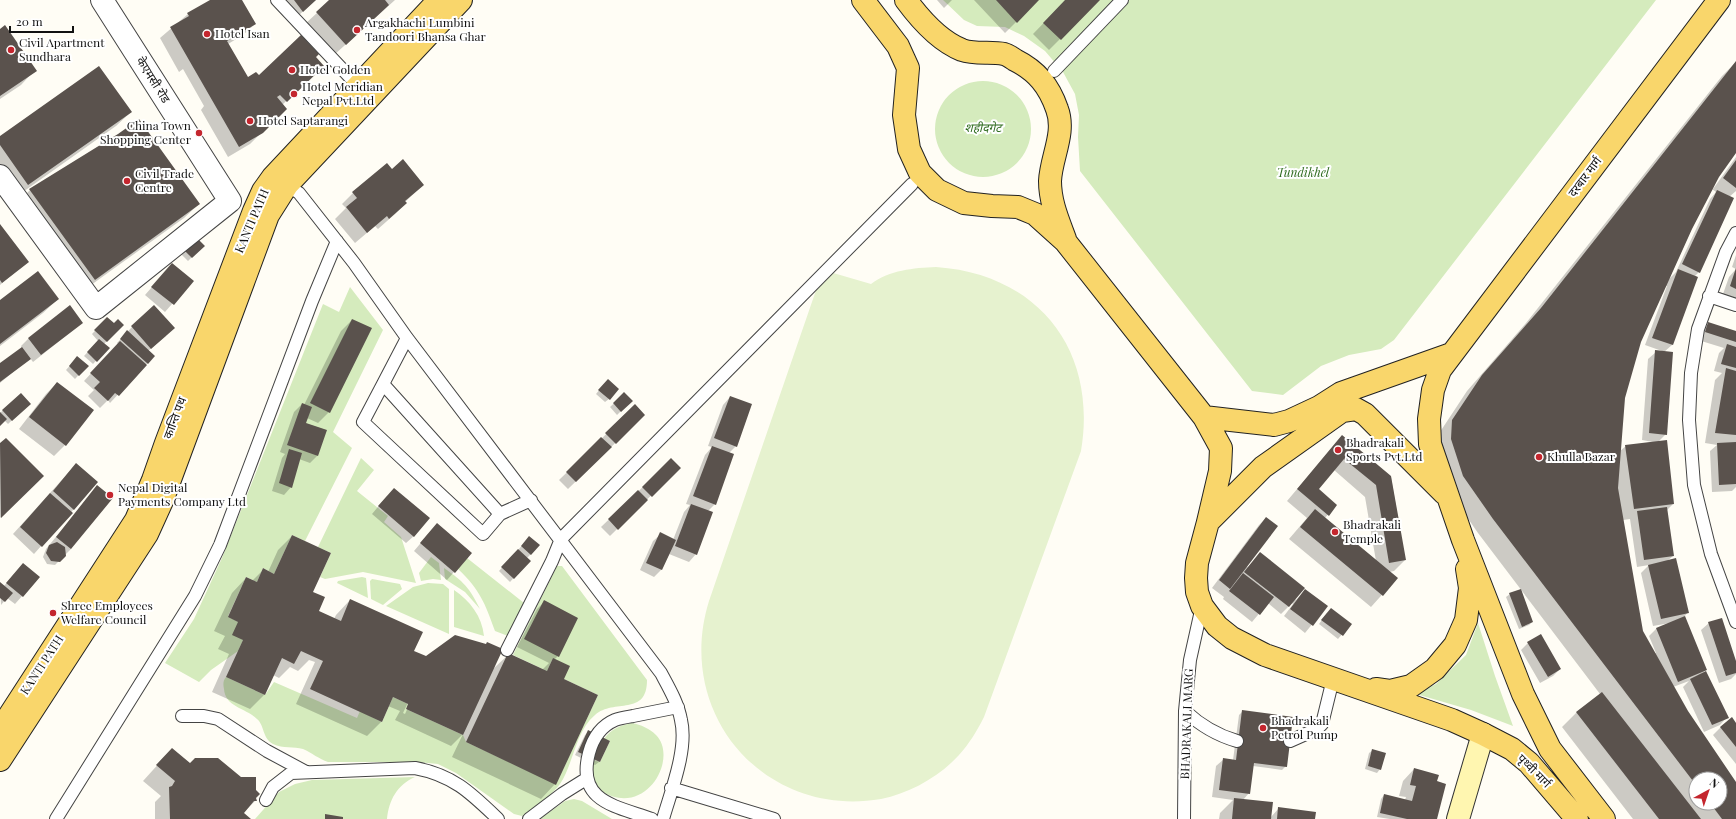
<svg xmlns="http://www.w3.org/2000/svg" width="1736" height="819" font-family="'Playfair Display','Noto Sans Devanagari',serif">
	<rect width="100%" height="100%" fill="#fffdf5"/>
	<!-- green -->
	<path fill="#d5ebbd" d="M943,0H1656L1394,340L1381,349L1349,355L1321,366L1283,395L1252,391L1080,171L1078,137L1079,115L1075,94L1063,72L1045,51L1024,36L1005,27L977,26L964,20Z
		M935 129a48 48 0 1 1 96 0a48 48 0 1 1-96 0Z
		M350,287L383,330L333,432L352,448L305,541L292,535L274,574L263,568L257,582L246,577L228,616L238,622L243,640L238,651L211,670L199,682L165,663L194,619L222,558L323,304L339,312Z
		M361,458L374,470L357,491L388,516L384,522L401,537L416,583L363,572L325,579L320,577L331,553L318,547Z
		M431,557L439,563L441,580L433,579L421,581L419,573Z
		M467,558L524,603L508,636L495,631C485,603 480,590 458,569Z
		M557,566H562L647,680C647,717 614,698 595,715C575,732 574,763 560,784C551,796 535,806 522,816L514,814L456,773L438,764L418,762H328C319,759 312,753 303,749C294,746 283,749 273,744C262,738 265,726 257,719C246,708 225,707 224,689C223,684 223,681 226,677L265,695L274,682L357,718L360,711L382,722L393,697L408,704L406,709L463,735L466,742L556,784L598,695L564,679L553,658L547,671L513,655Z
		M444,568C464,582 469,587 480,609L465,592L445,579Z
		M362,577L366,578L368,598L337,583L338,581Z
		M372,579L400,584L402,589L383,605L371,599L370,581Z
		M428,583L443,584L449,589V634L386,606L413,587Z
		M454,590C470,601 482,616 484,636L454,627Z
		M1478,623L1495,676L1513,726L1471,710L1416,694L1436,684L1466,655Z
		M632,723C641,725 649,728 656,735C679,758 646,819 601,791C592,783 591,770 594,760L600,762L610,741L604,739C611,729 621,725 632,723Z
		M415,777C397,785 389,800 387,819H255L279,792L295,784L312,780Z
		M574,799L582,801L612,819H540L565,801Z"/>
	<!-- pitch -->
	<path fill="#e6f2cf" d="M936,267C1038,274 1098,350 1081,451L984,717C977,731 969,744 959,755C939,777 910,793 881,799C764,819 674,713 709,601L823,270L871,284C890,270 913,268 936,267Z"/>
	<!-- shadow -->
	<path fill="#0003" fill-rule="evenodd" d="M212,0H241L255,24L243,35L228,44L247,79L259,77L315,57L323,66L282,105L285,109L250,144L228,157L201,110L204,106L183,69L179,72L160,38L188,14Z
		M274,0H316L291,22Z
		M331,0H395L334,55L305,24Z
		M937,0H952L944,8Z
		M974,0H1038L1005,33Z
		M1066,0H1099L1049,50L1033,34Z
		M0,30L35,70L21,85L0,99Z
		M1736,62V152L1718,176L1712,189H1713L1736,157V191L1729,197L1699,272L1695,276L1697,277L1672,345L1664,352L1666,434L1658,442L1673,504L1666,511L1673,556L1667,561L1688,612L1684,617L1706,670L1701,674L1727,717L1720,725L1704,732L1683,687L1689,681L1673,687L1687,712L1736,784V819H1633L1562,727L1576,713L1600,694L1478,533L1449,491L1438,435L1467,391L1526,323L1722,76ZM1712,189L1716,192L1710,199L1676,272L1669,279L1692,228ZM1665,286H1667L1645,345L1662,351L1656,352L1648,359L1642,440L1653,442L1626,446L1620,451L1624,398L1640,341ZM1630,519L1637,567L1649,565L1641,573L1653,626L1670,623L1656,629L1649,636L1656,653H1654L1642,632L1623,520ZM1696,779H1720V803H1696Z
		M131,112L116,126L13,199L0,180V138Z
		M392,170L423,185L405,202L406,203L395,214L378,229L375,226L355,243L335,219L346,208L342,204L353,193Z
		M30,190L199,204L184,218L80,293L15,205Z
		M0,226L27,262L0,285Z
		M196,238L203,246L188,261L181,254Z
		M1736,255V269L1732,267Z
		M172,264L192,281L165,312L145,295Z
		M1736,269V298L1723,294L1729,277Z
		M58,299L43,313L0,346V301Z
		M70,307L82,323L33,362L30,358L0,383V364L22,348L21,346L28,339Z
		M107,318L114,324L123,325L104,344L108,348L93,364L84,356L98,341L92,334Z
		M352,320L329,412L318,423L307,418L305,423L317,456L310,463L299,459L291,487L284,495L272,491L282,458L285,454L280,452L294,412L302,404L304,405L341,331Z
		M1709,324L1736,332V487L1732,491L1712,492L1710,451L1717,445L1705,443L1715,380L1722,373L1714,371L1719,353L1724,348L1698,340L1701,331Z
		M132,327L166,336L148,351L154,356L110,403L108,400L100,408L88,396L94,390L84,381L118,344L117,343Z
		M74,361L87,366L75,379L66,370Z
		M57,383L65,445L54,456L19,429L46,394Z
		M604,384L609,399L605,402L596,394Z
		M21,394L29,404L8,424L4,420L0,424V413Z
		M624,394L631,401L617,415L610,407Z
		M730,397L736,446L729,453L715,504L708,511L696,554L689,562L669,554L661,570L654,577L640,570L653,541L661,534L673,540L684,512L690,505L686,504L705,455L712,447L708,446L723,405Z
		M635,406L644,415L568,489L559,480Z
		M1342,436L1391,477L1405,560L1394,571L1389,572L1397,578L1371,607L1289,539L1307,518L1287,501ZM1334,470L1365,497L1376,561L1325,518L1336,505L1318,489Z
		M6,439L42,476L0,518V445Z
		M671,460L679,468L610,536L601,527Z
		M69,472L74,509L34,554L13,534Z
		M97,487L71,549L55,565L47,564L43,557L46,549Z
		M387,496L414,536L406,543L372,514Z
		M1266,518L1246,566L1248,567L1260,554L1296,600L1305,590L1327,606L1305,633L1284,616L1293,604L1292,603L1281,614L1268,603L1252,622L1223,599L1224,597L1212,588L1259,525Z
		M430,532L454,572L447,580L414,551Z
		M292,536L318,611L334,619L336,615L350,600L413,652L425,657L492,670L509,654L542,670L549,663L517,647L537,609L544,602L558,656L554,660L562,679L555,784L541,799L452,757L463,734L451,746L395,720L400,711L388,706L382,721L367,736L296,704L315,662L309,660L298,671L290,667L279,678L273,675L264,695L250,709L212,692L229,654L218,649L225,636L214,631L232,593L246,578L252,581L263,570L268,572L278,550ZM420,677H422L405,714L403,713Z
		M526,541L531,554L527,558L529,561L510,582L499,571Z
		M16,572L39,577L15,604L7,598L1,605L0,583L4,586Z
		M1510,594L1532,622L1529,625L1519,629L1506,597Z
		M1327,613L1350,625L1338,639L1319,624Z
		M1709,623L1736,664V674L1731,679L1719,683L1701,630Z
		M1528,643L1560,669L1553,676L1540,683L1521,650Z
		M1243,711L1286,766L1282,770L1253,766L1249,793L1243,800L1271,817L1279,808L1314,819H1219L1220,813L1233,800L1212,797L1216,766L1224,759L1233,760L1239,715Z
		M1736,725V764L1713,735L1721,727Z
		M588,732L608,741L599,762L595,765L575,755L585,735Z
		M172,749L189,764L255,798L256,800L243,813L250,819H155V802L161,796L143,781Z
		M1373,750L1380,769L1377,773L1365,769L1369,753Z
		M1414,769L1436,782V819H1390L1377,817L1381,799L1384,795L1405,800L1406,797L1399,796L1403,781Z"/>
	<!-- building -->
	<path fill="#5a524d" d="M210,0H242L256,24L227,41L248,77L256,72L259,75L301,35L319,54L316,57L324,66L287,102L280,95L277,97L287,109L263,133L239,147L170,27L189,16L187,13Z
		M294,0H316L303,12Z
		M329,0H385L389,5L346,45L316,12Z
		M996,0H1039L1017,23Z
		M1065,0H1100L1061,40L1043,23Z
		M5,25L37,71L0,96V29Z
		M1736,61V153L1719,177L1692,229L1641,342L1625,398L1618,488L1643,631L1688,711L1736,782V819H1722L1710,803H1720V779H1696V785L1493,519L1463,476L1451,439L1452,420L1482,375L1541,308Z
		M99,66L132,112L28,185L0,145V136Z
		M139,119L200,204L95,280L29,189L118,134Z
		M403,159L424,185L405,201L407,203L389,219L387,216L367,233L346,207L357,198L352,192L387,163L392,169Z
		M1736,160V188L1723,178Z
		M1717,190L1734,198L1700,273L1682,264Z
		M0,224L29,262L2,283L0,280Z
		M196,237L205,246L192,258L183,249Z
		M172,263L194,281L174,305L151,287Z
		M1736,268V289L1730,286Z
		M1678,269L1698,277L1673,345L1652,338Z
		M38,271L59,299L0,344V300Z
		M70,305L83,323L41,355L28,338Z
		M154,305L175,328L151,349L131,326Z
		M107,317L114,323L118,319L124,325L107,342L94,330Z
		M352,319L372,328L330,413L310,403Z
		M1708,322L1736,331V342L1705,332Z
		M127,330L155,356L148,364L120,339Z
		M99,339L110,348L97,362L87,352Z
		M120,341L147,365L119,396L115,393L108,401L94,388L100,382L90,373Z
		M1727,344L1736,347V368L1721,364Z
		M22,347L31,359L0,382V363Z
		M1655,350L1673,352L1667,435L1649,433Z
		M77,356L89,366L79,376L69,366Z
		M1726,368L1736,371V435L1715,433Z
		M608,379L619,389L610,400L598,390Z
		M57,382L94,410L66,446L29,417Z
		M624,392L633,401L621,412L613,403Z
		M21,393L31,404L12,421L2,410Z
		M730,396L752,404L737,447L714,438Z
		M302,403L312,407L306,423L327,430L318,456L287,445Z
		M635,404L645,415L616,444L605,433Z
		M0,412L7,419L0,426Z
		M1342,435L1391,476L1406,560L1389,563L1376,485L1344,459L1319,489L1337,505L1329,516L1297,489Z
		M601,437L612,447L576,482L566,472Z
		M6,438L44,476L1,518L0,443Z
		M1667,440L1674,504L1634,509L1625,445Z
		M1736,442V484L1719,485L1717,443Z
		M712,446L734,454L716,505L693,496Z
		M289,449L302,453L292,488L279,483Z
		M671,458L681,468L652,497L642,487Z
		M76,463L98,482L74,510L53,491Z
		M97,485L113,498L71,549L56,537Z
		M394,488L430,518L414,537L378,506Z
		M638,490L648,500L618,530L608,519Z
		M50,493L73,513L42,547L20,527Z
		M691,504L713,512L697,555L675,546Z
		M1667,507L1674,556L1644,560L1637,511Z
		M1315,509L1398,578L1383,596L1300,527Z
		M1266,517L1278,526L1230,589L1219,580Z
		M437,523L472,553L455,573L420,543Z
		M660,532L676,540L662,570L646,563Z
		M292,535L331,553L313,592L325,597L319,611L341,621L350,599L423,632L414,651L426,656L455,635L486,644L487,642L503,649L463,735L406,709L408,704L393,697L382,722L310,689L323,661L301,651L294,664L282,658L265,695L226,677L243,640L232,635L238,622L228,617L246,577L257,582L263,568L274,574Z
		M529,536L540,545L531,555L521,546Z
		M57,542L65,547L66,556L60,562L51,561L46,553L49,545Z
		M518,549L531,561L514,579L501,567Z
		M1260,552L1305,588L1289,607L1244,572Z
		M1676,558L1689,613L1661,619L1648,565Z
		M23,563L40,577L23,597L6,583Z
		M1243,573L1274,597L1260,615L1229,591Z
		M0,582L13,593L5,602L0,598Z
		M1305,589L1328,606L1313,626L1290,609Z
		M1521,589L1533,622L1522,627L1509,593Z
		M544,600L578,618L559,657L524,639Z
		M1331,608L1352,624L1343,636L1321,620Z
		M1685,616L1707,670L1678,682L1656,628Z
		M1722,618L1736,661V673L1726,676L1708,622Z
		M1541,634L1561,669L1548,677L1527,642Z
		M508,653L547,671L553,658L570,666L564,679L598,695L556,785L466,742Z
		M1706,671L1729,718L1712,725L1690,679Z
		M1602,692L1701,819H1659L1576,712Z
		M1242,710L1293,717L1287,767L1254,763L1250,794L1219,790L1223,758L1236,760Z
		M1732,717L1736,723V747L1720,727Z
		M588,730L610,741L600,762L578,752Z
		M172,748L190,763L195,758H218L241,777H256V790L260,794L256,798L257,801H254L244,813L251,819H170L169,787L172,786L175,781L156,765Z
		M1372,749L1386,753L1381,770L1368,766Z
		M1414,768L1439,775L1437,781L1446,784L1437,819H1407L1380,813L1384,794L1412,801L1416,786L1410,785Z
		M1234,798L1273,802L1271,819H1232Z
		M1278,807L1316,812L1315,819H1277Z
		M325,814L343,817V819H325Z"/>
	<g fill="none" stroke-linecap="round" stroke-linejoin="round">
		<!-- service casing -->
		<g stroke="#444" stroke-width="14">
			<path id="service" d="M277,0L361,89
				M1054,71L1122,0
				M283,183L299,193L354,263L407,338L661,673C669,688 678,703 681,720C688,749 671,791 663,819
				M1736,233L1726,252L1698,329L1691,373L1689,420L1694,485L1711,554L1736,622
				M1709,296L1736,305
				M407,338L383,384L500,514L531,500
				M383,384L363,422L483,534L500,514
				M507,650L552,561L561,539L912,184
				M1185,711C1201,726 1216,735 1237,741
				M182,716H204L218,719L267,751L306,772
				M1290,741L1317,729L1322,724L1333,679
				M671,788L774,819
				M266,800L273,787L291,773L415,768C453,775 471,793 498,819
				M56,819L195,596L220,545L312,301L337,241
				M529,819L562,794L586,779
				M652,819C616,806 576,802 589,753C593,738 601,726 615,720C620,718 627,717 633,716C648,713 663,710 678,707
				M1184,819L1185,711L1190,660L1202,606"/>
		</g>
		<!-- minor casing -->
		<g stroke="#444" stroke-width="24">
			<path id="minor" d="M102,0L230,201
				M0,176L96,308L230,201"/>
		</g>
		<!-- secondary casing -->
		<g stroke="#333" stroke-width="24">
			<path id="secondary" d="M1458,819L1483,734"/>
		</g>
		<!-- primary casing -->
		<g stroke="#222" stroke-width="24">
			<path id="primary" d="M863,0L898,46L908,68L904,115L909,149L920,173L937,190L964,203L992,206L1018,207L1035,214L1065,241L1204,417L1221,448L1220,471L1208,522L1197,563L1196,578L1197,592L1202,606L1217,626L1232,638L1265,655L1452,720L1483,734L1512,749L1529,763L1577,819
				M906,0C920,19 939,41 962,50C976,55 991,51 1004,54C1008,55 1012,58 1015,60C1037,71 1049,86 1057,109C1066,133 1051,157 1050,181C1050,202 1058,220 1065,239
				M1204,417L1274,425L1289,421L1319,407L1341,393L1451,354
				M1208,522L1263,467L1342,411L1356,409L1365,414L1444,493
				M1376,689L1390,691L1411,686L1435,669L1455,645L1466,620L1470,588L1467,569
				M0,730L136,520L153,480L166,443L254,211L263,191L273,177L439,0
				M0,760L147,534L162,501L268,215L287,185L461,0
				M1604,819L1550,749L1523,694L1463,540L1430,444L1429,419L1433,390L1440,370L1719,0"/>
		</g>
		<!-- service -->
		<use href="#service" stroke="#fff" stroke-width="12"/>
		<!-- minor -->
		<use href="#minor" stroke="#fff" stroke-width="22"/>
		<!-- secondary -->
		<use href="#secondary" stroke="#fff6b0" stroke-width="22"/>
		<!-- primary -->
		<use href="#primary" stroke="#f9d66b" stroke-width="22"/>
	</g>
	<!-- markers -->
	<g fill="#c4262e" stroke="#fff" stroke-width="1.5">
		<circle cx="357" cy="30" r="4"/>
		<circle cx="207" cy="34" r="4"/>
		<circle cx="11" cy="50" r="4"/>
		<circle cx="292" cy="70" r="4"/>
		<circle cx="294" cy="94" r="4"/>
		<circle cx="250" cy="121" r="4"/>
		<circle cx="199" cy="133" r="4"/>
		<circle cx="127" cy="181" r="4"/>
		<circle cx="1338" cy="450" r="4"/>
		<circle cx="1539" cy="457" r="4"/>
		<circle cx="110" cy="495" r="4"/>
		<circle cx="1335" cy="532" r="4"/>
		<circle cx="53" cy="613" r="4"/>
		<circle cx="1263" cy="728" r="4"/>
	</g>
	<g text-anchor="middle" stroke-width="4" stroke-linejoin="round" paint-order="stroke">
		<!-- poi labels -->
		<g font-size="12" fill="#111" stroke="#fff" text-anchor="start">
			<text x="365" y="27">Argakhachi Lumbini<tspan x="365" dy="14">Tandoori Bhansa Ghar</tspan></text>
			<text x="215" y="38">Hotel Isan</text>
			<text x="19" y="47">Civil Apartment<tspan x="19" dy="14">Sundhara</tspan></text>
			<text x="300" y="74">Hotel Golden</text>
			<text x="302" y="91">Hotel Meridian<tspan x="302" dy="14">Nepal Pvt.Ltd</tspan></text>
			<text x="258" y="125">Hotel Saptarangi</text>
			<text x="191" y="130" text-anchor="end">China Town<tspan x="191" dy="14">Shopping Center</tspan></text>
			<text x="135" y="178">Civil Trade<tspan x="135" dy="14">Centre</tspan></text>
			<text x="1346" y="447">Bhadrakali<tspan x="1346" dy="14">Sports Pvt.Ltd</tspan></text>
			<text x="1547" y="461">Khulla Bazar</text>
			<text x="118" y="492">Nepal Digital<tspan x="118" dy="14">Payments Company Ltd</tspan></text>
			<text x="1343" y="529">Bhadrakali<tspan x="1343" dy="14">Temple</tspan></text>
			<text x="61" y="610">Shree Employees<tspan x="61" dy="14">Welfare Council</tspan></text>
			<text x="1271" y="725">Bhadrakali<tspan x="1271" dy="14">Petrol Pump</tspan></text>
		</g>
		<!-- street labels -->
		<g font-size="12" fill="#111" stroke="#fff">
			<text transform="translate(153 80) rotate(58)" y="4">केएमसी रोड</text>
			<text transform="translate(1585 177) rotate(-53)" y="4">दरबार मार्ग</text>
			<text transform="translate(252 221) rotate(-67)" y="4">KANTI PATH</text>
			<text transform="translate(175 418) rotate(-69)" y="4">कान्ति पथ</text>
			<text transform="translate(42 665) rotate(-57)" y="4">KANTI PATH</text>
			<text transform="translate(1187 724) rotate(-88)" y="4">BHADRAKALI MARG</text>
			<text transform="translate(1534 771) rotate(45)" y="4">पृथ्वी मार्ग</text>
		</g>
		<!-- park labels -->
		<g font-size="12" font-style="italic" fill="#2f6b1f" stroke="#fff">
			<text x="983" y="132">शहीदगेट</text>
			<text x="1303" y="177">Tundikhel</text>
		</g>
	</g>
	<!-- north arrow -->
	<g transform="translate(1708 791) rotate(40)"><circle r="19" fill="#ffffff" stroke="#a0a0a0"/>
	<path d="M0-3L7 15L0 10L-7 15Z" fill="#c4262e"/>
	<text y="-6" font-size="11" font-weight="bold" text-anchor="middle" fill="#111111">N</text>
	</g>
	<!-- scale -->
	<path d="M10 26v6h63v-6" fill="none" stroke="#111111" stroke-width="2"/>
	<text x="16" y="26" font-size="12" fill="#111111" stroke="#ffffff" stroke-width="3" paint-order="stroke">20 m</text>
</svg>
